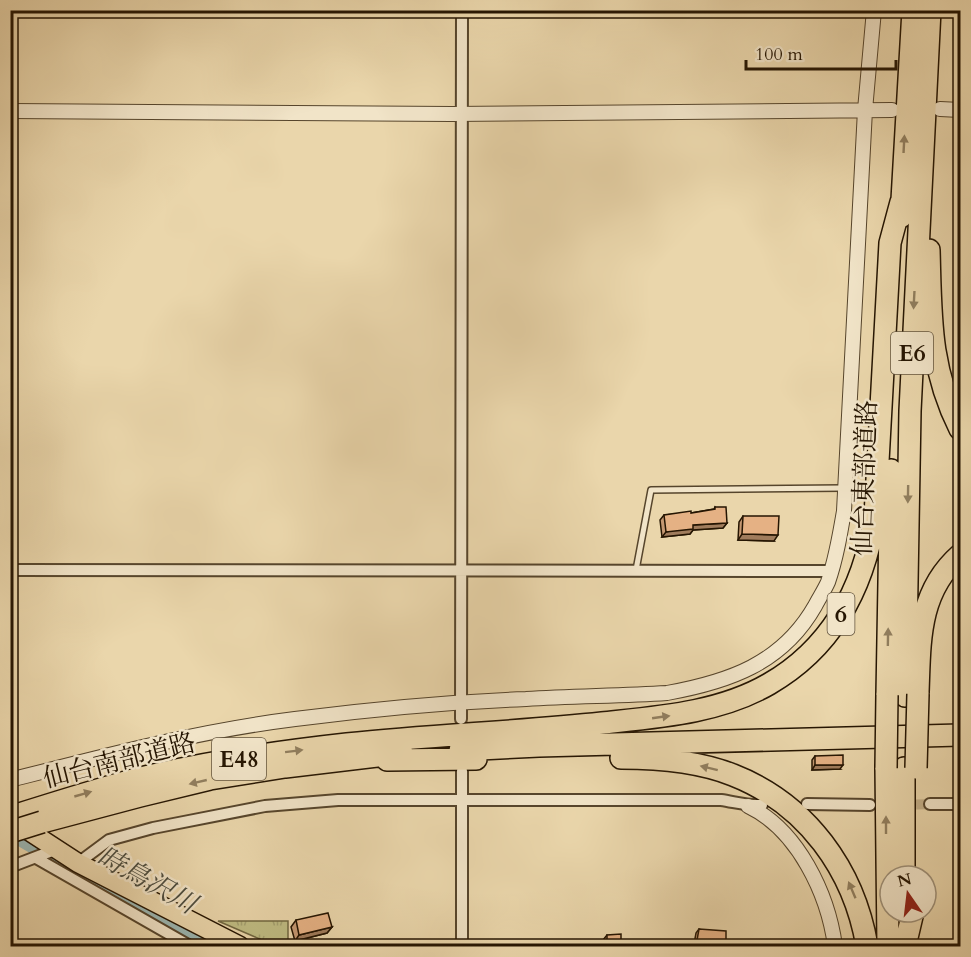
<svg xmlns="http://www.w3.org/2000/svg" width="971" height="957" font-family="Cardo,'Noto Serif JP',serif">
	<defs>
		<pattern id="grass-tufts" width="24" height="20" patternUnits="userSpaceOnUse" patternTransform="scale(1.5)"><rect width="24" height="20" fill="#bfbc83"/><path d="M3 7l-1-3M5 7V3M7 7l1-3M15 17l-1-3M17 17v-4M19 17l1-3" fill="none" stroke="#a4a170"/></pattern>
	</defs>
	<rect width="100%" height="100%" fill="#ead6ab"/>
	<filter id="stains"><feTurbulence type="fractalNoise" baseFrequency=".00333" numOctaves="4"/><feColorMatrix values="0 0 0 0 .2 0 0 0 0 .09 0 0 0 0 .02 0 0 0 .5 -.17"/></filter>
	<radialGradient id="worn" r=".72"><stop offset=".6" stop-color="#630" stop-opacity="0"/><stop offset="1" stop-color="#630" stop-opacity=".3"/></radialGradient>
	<!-- grass -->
	<path fill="url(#grass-tufts)" stroke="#726842" stroke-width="1.5" d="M218,921H288V946H276Z"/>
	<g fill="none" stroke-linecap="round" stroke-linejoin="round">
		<!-- river -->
		<path stroke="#9bb7b3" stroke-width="18" d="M10,831L34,845
			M59,861L210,946"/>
		<!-- minor-tunnel -->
		<path stroke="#c3af89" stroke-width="10" stroke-dasharray="10 5" stroke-linecap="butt" d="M901,805L930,804"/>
		<!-- service casing -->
		<g stroke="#56452c" stroke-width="8">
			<path id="service" d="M636,570L651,490L843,488"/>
		</g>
		<!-- minor casing -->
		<g stroke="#56452c" stroke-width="14">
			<path id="minor" d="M10,570L831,571
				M461,719L462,10
				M462,771V946
				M807,804L870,805
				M930,804H960
				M36,858L190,946
				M78,863L109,840L153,828L265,806L338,800H721C735,802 748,806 762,805
				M10,867L57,849"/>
		</g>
		<!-- tertiary casing -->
		<g stroke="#56452c" stroke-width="16">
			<path id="tertiary" d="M940,109L960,110
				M10,111L452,114L892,110
				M10,780C104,756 198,731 295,719C372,709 449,702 526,699C573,696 620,696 667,693C728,682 782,664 815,606C819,598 824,591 828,582C836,559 840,535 844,511L865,110L874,10
				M748,806C798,830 828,894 835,946"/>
		</g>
		<!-- primary casing -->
		<g stroke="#251502" stroke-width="21">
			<path id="primary" d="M15,822L78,863L240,946"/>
		</g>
		<!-- motorway casing -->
		<g stroke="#251502" stroke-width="24">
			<path id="motorway" d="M901,217L913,10
				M929,250C931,317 929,367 960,429
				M918,692C920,641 918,592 960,555
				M887,695L891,470
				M905,696L910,411L930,10
				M460,750L539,746L960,735
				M621,758C658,758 698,761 733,775C807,804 854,870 867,946
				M387,760L476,759
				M886,768L888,946
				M10,817C51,804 92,791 133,780C203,762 275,752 347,744C432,735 517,732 602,723C658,717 719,713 769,684C833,647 864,587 875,516L890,243L901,202
				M42,822L140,796L210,779L285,767L402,753
				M904,876V768
				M905,946L913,912"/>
		</g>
		<!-- service -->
		<use href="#service" stroke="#f1e4c8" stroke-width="5"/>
		<!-- minor -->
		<use href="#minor" stroke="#f1e4c8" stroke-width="10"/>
		<!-- tertiary -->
		<use href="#tertiary" stroke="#f1e4c8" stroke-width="14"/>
		<!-- primary -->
		<use href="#primary" stroke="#ead6ab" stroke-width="18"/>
		<!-- motorway -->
		<use href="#motorway" stroke="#ead6ab" stroke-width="21"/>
		<!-- motorway-bridge casing -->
		<g stroke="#251502" stroke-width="24" stroke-linecap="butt">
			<path id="motorway-bridge" d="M886,768L887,695
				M916,768L918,694
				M10,832L42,822"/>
		</g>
		<!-- motorway-bridge -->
		<use href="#motorway-bridge" stroke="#ead6ab" stroke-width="21"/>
	</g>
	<!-- wall -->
	<path fill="#c59872" stroke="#251502" stroke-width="1.5" d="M715,507L727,523L723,528L693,530L690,534L662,537L660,520L664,515L691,513L714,509Z
		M743,516L774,541L738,540L739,522Z
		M815,756L840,769L812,770V760Z
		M296,920L332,927L327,933L295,941L291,927Z
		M699,929L726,942L723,946L694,944L696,933Z
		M607,935L621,945L658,946H604L603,940Z"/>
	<!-- shaded-wall -->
	<path fill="#a07c5c" stroke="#251502" stroke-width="1.5" d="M727,523L723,528L693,530L690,534L662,537L666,532L693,525Z
		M742,534L778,535L774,541L738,540Z
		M815,765H843L840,769L812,770Z
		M332,927L327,933L295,941L299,935Z
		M697,940L726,942L723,946L694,944Z"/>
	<!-- building -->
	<path fill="#e5b184" stroke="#251502" stroke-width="1.5" d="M715,507H726L727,523L693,525V529L666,532L664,515L691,511V513L715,509Z
		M743,516H779L778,535L742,534Z
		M843,755V765H815V756Z
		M328,913L332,927L299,935L296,920Z
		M699,929L726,931V942L697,940Z
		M621,934V945L658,943V946H607V935Z"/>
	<!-- one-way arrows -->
	<defs><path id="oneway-solid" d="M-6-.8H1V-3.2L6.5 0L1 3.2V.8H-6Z" transform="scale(1.5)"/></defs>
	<g fill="#917f5f">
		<use href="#oneway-solid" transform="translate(904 144) rotate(-87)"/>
		<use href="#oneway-solid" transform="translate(914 300) rotate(93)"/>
		<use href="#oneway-solid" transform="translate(908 494) rotate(91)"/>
		<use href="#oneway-solid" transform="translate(888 637) rotate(-89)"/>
		<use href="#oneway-solid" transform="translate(661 717) rotate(-8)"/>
		<use href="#oneway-solid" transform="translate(294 751) rotate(-7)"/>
		<use href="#oneway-solid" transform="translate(709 768) rotate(-166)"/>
		<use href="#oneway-solid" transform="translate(198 782) rotate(167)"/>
		<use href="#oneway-solid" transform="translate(83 794) rotate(-16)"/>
		<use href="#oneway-solid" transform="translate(886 825) rotate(-90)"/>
		<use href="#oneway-solid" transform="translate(852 890) rotate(-113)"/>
	</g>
	<g text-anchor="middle" stroke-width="5" stroke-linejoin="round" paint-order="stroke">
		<!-- shield labels -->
		<g fill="#f1e4c8" stroke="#62533d" stroke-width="1.5">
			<rect x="891" y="332" width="42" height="42" rx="4.5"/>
			<rect x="827.5" y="593" width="27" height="42" rx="4.5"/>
			<rect x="212" y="738" width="54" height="42" rx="4.5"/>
		</g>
		<g font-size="24" font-weight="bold" fill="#251502">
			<text x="912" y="361">E6</text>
			<text x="841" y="622">6</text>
			<text x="239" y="767">E48</text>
		</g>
		<!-- street labels -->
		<g font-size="26" fill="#251502" stroke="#f1e4c8">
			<text transform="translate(864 478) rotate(-88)" y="9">仙台東部道路</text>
			<text transform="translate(119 760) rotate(-14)" y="9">仙台南部道路</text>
		</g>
		<!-- water labels -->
		<g font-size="27" font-style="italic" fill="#4e4e40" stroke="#f1e4c8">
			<text transform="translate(147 880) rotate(29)" y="9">時鳥沢川</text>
		</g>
	</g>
	<!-- margin -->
	<rect width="971" height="957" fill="none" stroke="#ead6ab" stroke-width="36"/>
	<rect x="12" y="12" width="947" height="933" fill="none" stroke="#251502" stroke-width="3"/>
	<rect x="18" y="18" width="935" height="921" fill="none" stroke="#251502" stroke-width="1.5"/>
	<!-- north arrow -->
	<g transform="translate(908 894) rotate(346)"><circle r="28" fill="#f1e4c8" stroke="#9f9179" stroke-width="1.5"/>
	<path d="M0-4.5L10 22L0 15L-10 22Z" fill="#8f2418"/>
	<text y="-9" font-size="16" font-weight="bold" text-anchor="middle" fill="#251502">N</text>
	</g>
	<!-- scale -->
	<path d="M746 60v9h150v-9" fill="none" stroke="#251502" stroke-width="3"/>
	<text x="755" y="60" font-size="18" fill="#251502" stroke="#f1e4c8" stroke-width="4.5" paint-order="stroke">100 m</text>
	<rect width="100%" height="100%" filter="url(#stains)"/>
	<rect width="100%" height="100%" fill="url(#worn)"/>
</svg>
